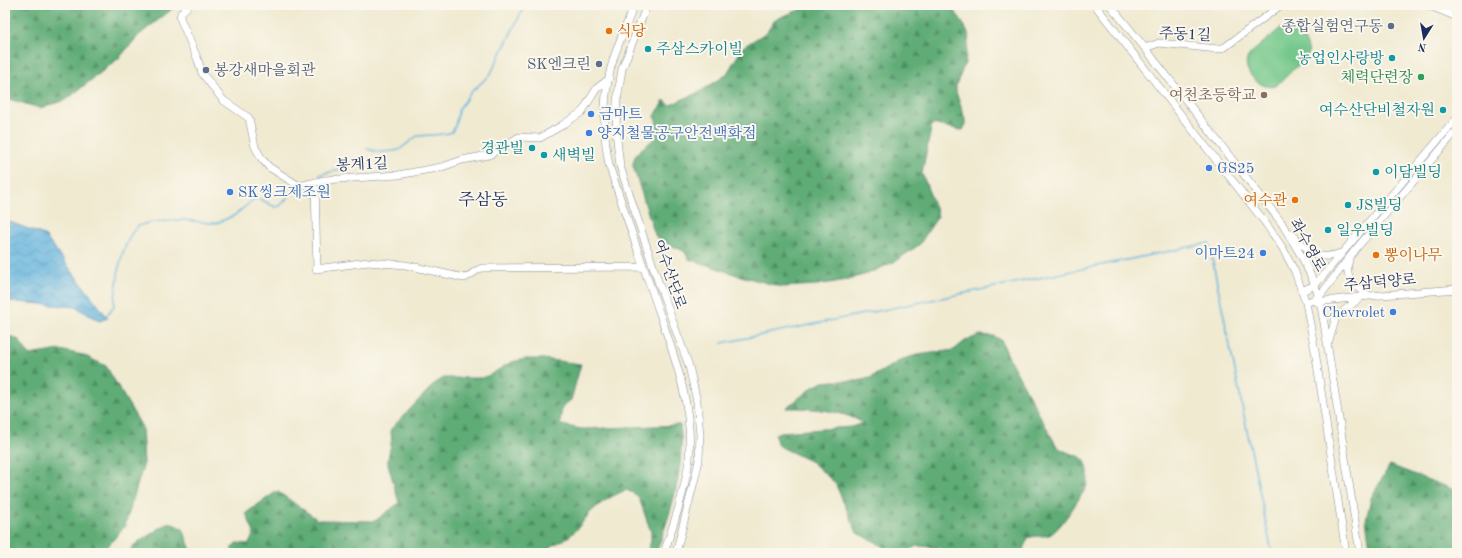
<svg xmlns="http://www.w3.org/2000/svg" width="1462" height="558" font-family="'Old Standard TT','Noto Serif KR',serif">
	<defs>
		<pattern id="forest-firs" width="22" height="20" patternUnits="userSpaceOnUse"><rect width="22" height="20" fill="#5eac76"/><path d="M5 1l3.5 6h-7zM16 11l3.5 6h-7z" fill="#4d8c64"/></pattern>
		<pattern id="water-waves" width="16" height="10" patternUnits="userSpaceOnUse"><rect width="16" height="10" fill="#63b4de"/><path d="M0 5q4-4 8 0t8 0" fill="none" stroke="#5193b7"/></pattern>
	</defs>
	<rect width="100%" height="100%" fill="#fbf7ec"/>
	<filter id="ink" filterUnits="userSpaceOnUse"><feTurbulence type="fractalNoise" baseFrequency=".025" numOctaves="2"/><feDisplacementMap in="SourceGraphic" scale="8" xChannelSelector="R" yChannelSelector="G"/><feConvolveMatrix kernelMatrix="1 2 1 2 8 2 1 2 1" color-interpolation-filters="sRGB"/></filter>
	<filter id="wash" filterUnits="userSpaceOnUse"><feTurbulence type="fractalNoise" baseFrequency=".012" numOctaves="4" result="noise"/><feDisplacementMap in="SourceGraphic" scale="16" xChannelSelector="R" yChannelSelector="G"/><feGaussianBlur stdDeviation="0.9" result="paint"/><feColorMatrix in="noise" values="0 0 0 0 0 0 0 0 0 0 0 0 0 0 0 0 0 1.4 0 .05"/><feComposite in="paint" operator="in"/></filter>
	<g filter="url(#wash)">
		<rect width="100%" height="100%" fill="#f0ead1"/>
		<!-- green -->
		<path fill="#73c78a" stroke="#477b74" d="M1282,28C1296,26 1311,43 1308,56L1277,85C1263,93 1240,71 1248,57C1253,50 1271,37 1278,30Z"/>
		<!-- forest -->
		<path fill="url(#forest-firs)" stroke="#3c6e6a" d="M5,5H117L118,6L130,5H174L171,10L139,35L119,58L66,100L40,108L5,98Z
			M808,5H949L960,18L969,35L965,63L956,86V92L965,119V126L963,130H961L932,124L922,173L938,216L919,245L894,262L867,274L841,281L817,285L782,287L737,275L689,259L684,251L659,240L655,235L633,166C633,146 654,147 657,132C658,127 656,121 655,116L664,100L670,105L701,91L726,75L743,47L767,32L774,21L783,16L805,8Z
			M5,334L19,340L29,355L60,350L83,355L106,366L142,427L144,463L125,526L102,553H5Z
			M980,335L994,336L1001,340L1011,362L1056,445C1068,458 1087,450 1088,472C1088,478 1088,482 1086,488C1079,498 1060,531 1049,535C1043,537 1036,535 1028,538L1023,549L1025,553H948L941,548L917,546L906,551L889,552L876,542L857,533L835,483L812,462L783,448L777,444L775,434L780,432L851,427L863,423C842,410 811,408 786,408L813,387L823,382L834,381H858L870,378L903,359L917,355L954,350L965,341Z
			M525,359H543L581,364L571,400L562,407L560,424L562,425L581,429L680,425C681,433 682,442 681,450C680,486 668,520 656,553H647L651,541V532L639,498L633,493L626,490C612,496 599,503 589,514C582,522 577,531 568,537C560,543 550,545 544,553H237L231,549L236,543L249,544L254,533L246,513L277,491L318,520L375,521L399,503L388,464C387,452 395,441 390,430L436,382L444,378H481L490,375L511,362Z
			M1390,465L1457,491V553H1371L1366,520L1371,498Z
			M169,522L183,529L192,553H129L133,546Z"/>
		<!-- water -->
		<path fill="url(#water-waves)" stroke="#3f729e" d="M5,220L44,235L108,318L99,321L76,307L5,301Z"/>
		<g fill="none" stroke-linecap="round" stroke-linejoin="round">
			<!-- stream -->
			<path stroke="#63b4de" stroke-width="1.5" d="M367,149L379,152L394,151L399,150L417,136L445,134L452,132L455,126L459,109L471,92L490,75L525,5
				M319,175C331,171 347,171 353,158
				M106,316L114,306L119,267L123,252L131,234L138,226L151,222L185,220L210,223H217L235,215L254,199H260L275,207L280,206L296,189
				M722,343L1209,243L1272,553"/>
		</g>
	</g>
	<g filter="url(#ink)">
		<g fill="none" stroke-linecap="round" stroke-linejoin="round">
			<!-- minor casing -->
			<g stroke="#868c98" stroke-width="8">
				<path id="minor" d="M189,5L181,13L180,18L198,60L202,73L223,100L249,118L255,147L262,159L269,167L299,186L325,180L398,175L442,167L462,160L489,155L519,137L540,138L561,126L582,112L597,88L609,79
					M634,5C628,22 620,39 614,57C603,91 602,130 609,165C623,207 637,249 652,291C670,345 694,401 689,459C685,491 674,523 664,553
					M647,5L622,69L617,101L616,131L620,166L659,284L689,366L697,402L700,435L699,460L695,478L676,553
					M1095,5L1264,221L1282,247L1289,260L1295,272L1306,303L1315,351L1346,553
					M1110,5L1145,48L1281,222L1302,257L1315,285L1320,301L1324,323L1360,553
					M1428,5L1457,17
					M1145,48L1159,43L1218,49L1225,47L1281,5
					M315,182L317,269
					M1291,233C1307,249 1316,263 1341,253
					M1349,260C1343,278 1356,287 1369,296
					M316,269L368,262L406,265L464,278C471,276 475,270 482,268L643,267
					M1302,291L1315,285L1457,118
					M1316,302L1369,296L1457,289
					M1306,303L1319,297L1355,250L1457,130
					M1329,341L1336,317L1361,297"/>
			</g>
			<!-- minor -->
			<use href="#minor" stroke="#fff" stroke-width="7"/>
		</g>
	</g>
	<!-- markers -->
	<g fill="#5c6f8a" stroke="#fbf7ec" stroke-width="1.5">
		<circle cx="1391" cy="26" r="4"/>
		<circle cx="599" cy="64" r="4"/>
		<circle cx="206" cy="70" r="4"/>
	</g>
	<g fill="#e8710a" stroke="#fbf7ec" stroke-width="1.5">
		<circle cx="609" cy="31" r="4"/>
		<circle cx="1295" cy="200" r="4"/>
		<circle cx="1376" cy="255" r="4"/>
	</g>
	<g fill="#0f9aa8" stroke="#fbf7ec" stroke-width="1.5">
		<circle cx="648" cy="49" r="4"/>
		<circle cx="1392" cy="58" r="4"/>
		<circle cx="1443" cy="110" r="4"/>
		<circle cx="532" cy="148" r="4"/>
		<circle cx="544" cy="155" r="4"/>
		<circle cx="1376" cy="172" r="4"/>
		<circle cx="1348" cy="205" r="4"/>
		<circle cx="1328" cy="230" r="4"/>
	</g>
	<circle fill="#2e9e5b" stroke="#fbf7ec" stroke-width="1.5" cx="1421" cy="77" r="4"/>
	<circle fill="#8d6e63" stroke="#fbf7ec" stroke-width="1.5" cx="1264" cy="95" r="4"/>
	<g fill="#3f7fe0" stroke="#fbf7ec" stroke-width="1.5">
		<circle cx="591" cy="114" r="4"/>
		<circle cx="589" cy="133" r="4"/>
		<circle cx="1209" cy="168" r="4"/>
		<circle cx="230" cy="192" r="4"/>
		<circle cx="1263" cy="253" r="4"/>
		<circle cx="1393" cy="312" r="4"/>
	</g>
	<g text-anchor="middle" stroke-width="4" stroke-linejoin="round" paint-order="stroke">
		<!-- service labels -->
		<g font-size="15" fill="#4e5e75" stroke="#fbf7ec" text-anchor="end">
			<text x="1383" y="31">종합실험연구동</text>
			<text x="591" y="69">SK엔크린</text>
			<text x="214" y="75" text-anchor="start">봉강새마을회관</text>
		</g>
		<!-- food labels -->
		<g font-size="15" fill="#c56008" stroke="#fbf7ec" text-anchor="start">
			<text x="617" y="36">식당</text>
			<text x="1287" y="205" text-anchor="end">여수관</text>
			<text x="1384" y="260">뽕이나무</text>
		</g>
		<!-- street labels -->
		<g font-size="15" fill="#1b2f5e" stroke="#fbf7ec">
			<text transform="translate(1185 34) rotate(2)" y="5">주동1길</text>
			<text transform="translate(362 164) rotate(-3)" y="5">봉계1길</text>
			<text transform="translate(1308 245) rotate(61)" y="5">좌수영로</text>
			<text transform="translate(670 274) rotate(71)" y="5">여수산단로</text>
			<text transform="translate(1380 282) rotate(-5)" y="5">주삼덕양로</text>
		</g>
		<!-- culture labels -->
		<g font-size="15" fill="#0d838f" stroke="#fbf7ec" text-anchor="start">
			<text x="656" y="54">주삼스카이빌</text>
			<text x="1384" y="63" text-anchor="end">농업인사랑방</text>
			<text x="1435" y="115" text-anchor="end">여수산단비철자원</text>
			<text x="524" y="153" text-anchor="end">경관빌</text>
			<text x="552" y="160">새벽빌</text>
			<text x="1384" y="177">이담빌딩</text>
			<text x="1356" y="210">JS빌딩</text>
			<text x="1336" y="235">일우빌딩</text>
		</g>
		<!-- leisure labels -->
		<g font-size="15" fill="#27864d" stroke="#fbf7ec" text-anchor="end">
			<text x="1413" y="82">체력단련장</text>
		</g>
		<!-- education labels -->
		<g font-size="15" fill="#785e54" stroke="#fbf7ec" text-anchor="end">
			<text x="1256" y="100">여천초등학교</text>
		</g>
		<!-- shop labels -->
		<g font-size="15" fill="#366cbe" stroke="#fbf7ec" text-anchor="start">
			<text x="599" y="119">금마트</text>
			<text x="597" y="138">양지철물공구안전백화점</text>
			<text x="1217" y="173">GS25</text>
			<text x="238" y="197">SK씽크제조원</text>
			<text x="1255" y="258" text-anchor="end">이마트24</text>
			<text x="1385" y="317" text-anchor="end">Chevrolet</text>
		</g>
		<!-- quarter labels -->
		<g font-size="17" fill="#1b2f5e" stroke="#fbf7ec">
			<text x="483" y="205">주삼동</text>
		</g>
	</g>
	<!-- margin -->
	<rect width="1462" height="558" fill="none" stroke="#fbf7ec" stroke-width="20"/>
	<!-- north arrow -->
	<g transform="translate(1424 38) rotate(191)" stroke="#fbf7ec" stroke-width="3" paint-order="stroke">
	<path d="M0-3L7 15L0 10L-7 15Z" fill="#1b2f5e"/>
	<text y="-6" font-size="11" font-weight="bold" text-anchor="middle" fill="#1b2f5e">N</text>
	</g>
</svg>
